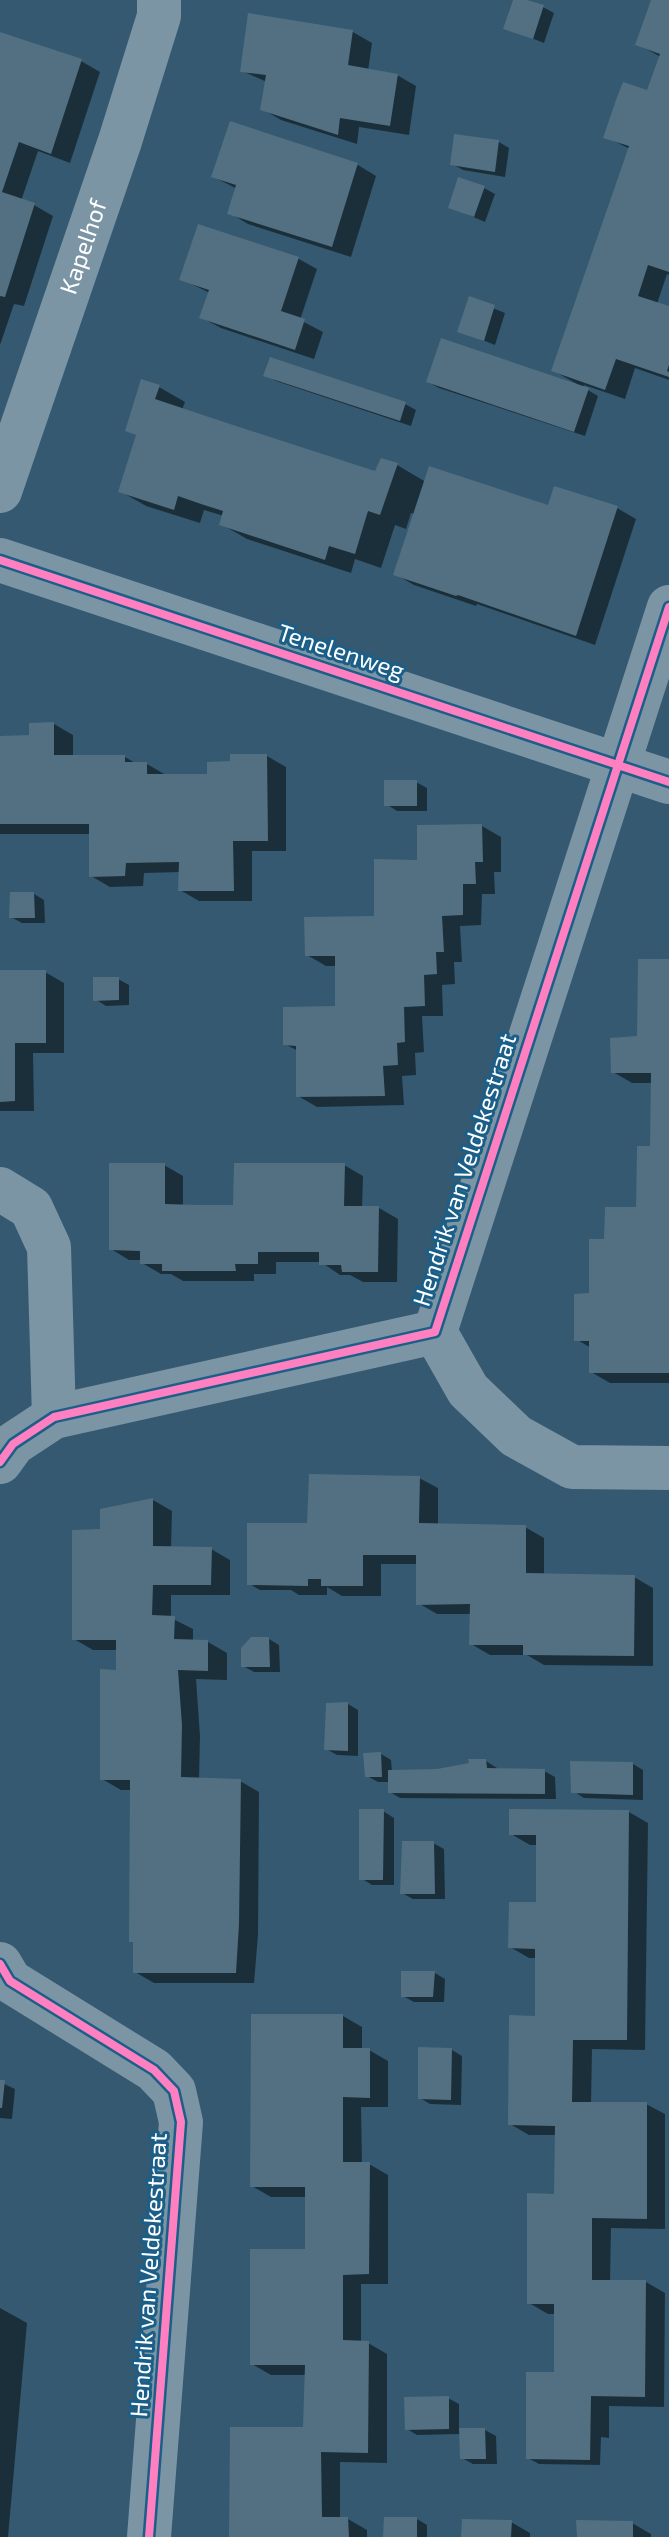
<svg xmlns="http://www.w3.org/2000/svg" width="669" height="2537" font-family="'Exo 2',sans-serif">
	<rect width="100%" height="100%" fill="#345970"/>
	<!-- shadow -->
	<path fill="#0007" d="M515,0L543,7L554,13L544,43L506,28Z
		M653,0H669V275L667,274L657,304L669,309V380L635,368L625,399L584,385L583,387L598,396L585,436L439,388L428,382L576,386L577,384L554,371L630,149L606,137L648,93L661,57L637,44Z
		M353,32L372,43L368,71L397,75L416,86L409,135L359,127L357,144L281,120L262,109L267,82L242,71Z
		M0,34L81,61L100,72L70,163L38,151L21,201L34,205L53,216L24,306L14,304L0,345Z
		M231,123L358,165L376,176L351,257L248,224L230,213L237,189L214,177Z
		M499,142L509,148L505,177L463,170L452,164Z
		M484,188L495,194L485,222L450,207Z
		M200,226L299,259L317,269L300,320L323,332L314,359L221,328L202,318L210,293L181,279Z
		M470,299L505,313L495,345L460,331Z
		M266,375L405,404L416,410L411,426L276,381Z
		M159,387L185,402L182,410L376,474L397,465L426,482L549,507L617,508L636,519L595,645L477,604L476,606L414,585L395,574L415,514L411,513L406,529L395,525L381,568L355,559L351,573L247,539L221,524L224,516L204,510L200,523L146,506L120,491L138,436L127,430Z
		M54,724L73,735V757H125L137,764H147L166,775L209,776L232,763L267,756L286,767V851H252V901H199L180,890L181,872L144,873L143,886L110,887L91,876V834H0V738L31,737Z
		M416,782L427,788V811H397L386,804Z
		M482,826L501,837V872H494L495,894H482L481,925L460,926L462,962H454L455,984L442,985L443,1016H422L424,1052L415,1053L416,1075L402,1076L404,1105L317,1107L298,1096V1051L285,1044L337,1008V966H326L307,955L376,918L419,862Z
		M34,894L44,900L45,923H22L11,917Z
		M669,961V1383H610L591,1372V1348L576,1339L591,1295L606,1241L638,1209L659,1148L653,1083H632L613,1072L639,1038Z
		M0,972H45L64,983V1053H33L34,1111H0Z
		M118,979L129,985V1005L106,1006L95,999Z
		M164,1165L183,1176V1207H234L344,1165L363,1176L362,1208H379L398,1219L397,1282H363L350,1275H340L321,1262H276V1274H254V1281H183L171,1274H161L142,1263V1260H129L111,1249Z
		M419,1478L438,1488V1526L525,1527L544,1538V1576L634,1577L653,1588V1666L544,1665L527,1655H490L471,1644L472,1614H437L418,1603V1564H381V1596H342L327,1587V1595H299L291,1590H260L249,1584L309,1525Z
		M153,1500L172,1511L171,1549H211L230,1560V1595H171V1618L193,1629V1641L208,1642L227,1653V1680L196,1679L200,1736L199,1780L240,1781L259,1792L258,1935L254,1983H154L135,1972V1944L131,1941L132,1790H121L102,1779L118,1672V1650H93L74,1639L102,1532V1511Z
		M269,1639L279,1645L280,1672H254L243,1666Z
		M348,1704L358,1710V1756L337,1755L326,1749Z
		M381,1754L391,1760L392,1772L438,1771L486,1761L497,1768V1770L544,1771L555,1777L556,1799L400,1798L390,1792V1782H378L367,1776Z
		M633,1764L643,1770V1800L584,1798L573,1791Z
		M383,1811L394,1818V1885H372L361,1878Z
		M629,1812L648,1823L645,2050L592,2049L591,2104H646L665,2114V2229L611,2228L610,2282H646L665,2293L664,2407L609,2406V2438L601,2437L600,2465L539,2464L528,2458L556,2374V2314H548L529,2303L556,2196L557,2135H529L510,2124L537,2018V1958H529L510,1947L538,1904V1845H530L511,1834Z
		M433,1843L444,1849L445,1899H413L402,1893Z
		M435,1973L445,1979L444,2002H414L403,1996Z
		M343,2016L362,2027V2050H369L388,2061V2107H361L362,2164H369L388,2175V2284H361V2343H368L387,2354V2463L340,2462V2519H348L367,2530V2537H232L305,2429L306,2375H271L252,2364L307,2251V2197H271L252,2186Z
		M452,2050L462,2056L461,2105L430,2104L420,2098Z
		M0,2082L15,2089L12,2119L0,2118Z
		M0,2308L27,2323L8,2537H0Z
		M448,2398L459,2404V2430H485L496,2436L497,2464H473L462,2458L461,2434L417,2435L407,2429Z
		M417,2519L427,2525V2537H385Z
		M511,2522L530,2533V2537H463Z
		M632,2523L651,2534V2537H579Z"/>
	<!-- building -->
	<path fill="#527082" d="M513,0H527L544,5L533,39L503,29Z
		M651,0H669V272L648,265L638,296L669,306V365L667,371L669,372V377L616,359L605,390L551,371L629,146L603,138L616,100L623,82L647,90L660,54L635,45Z
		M248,13L353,30L348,65L398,74L390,126L340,118L338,135L260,110L266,75L240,72Z
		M0,32L82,59L51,154L19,142L2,192L35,203L5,297L0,296Z
		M230,121L358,163L332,247L227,214L236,185L211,177Z
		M454,134L499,140L495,172L450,165Z
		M458,177L485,186L474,217L448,208Z
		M198,224L299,257L281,311L305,319L295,350L199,318L209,290L179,280Z
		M469,296L495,305L484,341L457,332Z
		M441,338L589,388L574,432L426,382Z
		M270,357L406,402L400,421L263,376Z
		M141,379L160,385L155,399L227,423L375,471L381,458L398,463L380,515L368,511L355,554L329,546L325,560L219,525L223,511L201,504L178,496L174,510L118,492L136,435L125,431Z
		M429,466L548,505L554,486L618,506L576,636L458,595L456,596L393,575Z
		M54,722V755H125V762H147V774H207V762L230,761V754H267L268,841H233L234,891H178L179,862L126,863L125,876L89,877V824H0V736L29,735V723Z
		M384,780H417V806H384Z
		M482,824L483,862H475L476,884H463V915L442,916L444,952H436L437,974L424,975L425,1006L404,1007L405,1042L397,1043L398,1065L383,1066L385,1096L296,1097V1046L283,1045V1007L335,1006V956H305L304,917L374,916V859L417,860V825Z
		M10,892H34L35,918H9Z
		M638,959H669V1373H589V1341H574V1294L589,1293V1239H604L605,1207H636L637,1146H650L651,1073H611L610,1038L637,1036Z
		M0,970H46V1043H15V1101L0,1102Z
		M93,977H119V1000L93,1001Z
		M109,1163H165V1204L199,1205H233L234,1163H345L344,1206H379L378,1272H342L341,1265H319V1252H258V1264H235L236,1271H162V1264H140V1251L109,1250Z
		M309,1474L420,1476L419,1523L526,1525V1573L635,1575L634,1656L523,1655V1645H469L470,1604L416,1605V1555H363V1586H321V1579H308V1586L247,1585V1523H307Z
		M153,1498V1546L212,1547L211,1585H153L152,1615L175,1616L174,1639L208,1640V1671L178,1670L182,1725L181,1777L241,1779L239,1924L236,1973H133V1942H129L130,1780H100V1669L116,1670V1640H72V1530L100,1529V1509Z
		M251,1637H269L270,1667H241V1648Z
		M348,1702V1751L324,1750L326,1703Z
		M381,1752L382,1777H365L363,1753Z
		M468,1759H486L487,1768L545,1769V1794L388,1793V1770L437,1769L469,1763Z
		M570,1761L633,1762V1795L571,1793Z
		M359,1809H384L383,1880H359Z
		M509,1809L629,1810L627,2040H573L572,2102H647V2219L592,2218V2280H646L645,2397L591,2396L590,2460L526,2459V2372H554V2304H527V2193L554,2194L555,2126L508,2125L509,2015L535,2016V1949L508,1948L509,1902H536V1835H509Z
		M402,1841H434L435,1894H400Z
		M401,1971H435L433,1997H401Z
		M251,2014H343V2048H370V2098L343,2097V2162H370L369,2274L343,2275V2340L369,2341L368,2453L321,2452L322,2517H348L349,2537H229L230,2427H303L305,2365H250V2249H305V2187H250Z
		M418,2047L452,2048L451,2100L418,2099Z
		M0,2080H5L2,2108H0Z
		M449,2396V2429L405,2430L404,2397Z
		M459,2428H485L486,2459H460Z
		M384,2517H417V2537H383Z
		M462,2519L512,2520L511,2537H461Z
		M576,2520L633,2521V2537H577Z"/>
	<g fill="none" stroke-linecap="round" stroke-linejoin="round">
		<!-- street -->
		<g stroke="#7b95a5" stroke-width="44">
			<path id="s1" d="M0,491L120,141L159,16V0"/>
			<path d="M0,560L669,782"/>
			<path d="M0,1189L31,1208L49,1247L54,1417"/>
			<path d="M435,1332L468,1390L516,1436L572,1467L669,1468"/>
			<path d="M0,1462L13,1444L54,1417L435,1332L669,607"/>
			<path d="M0,1964L10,1981L154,2070L174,2091L181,2122L149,2537"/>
		</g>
		<!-- cycleway casing -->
		<g stroke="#1b5f88" stroke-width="13">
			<path id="cycleway" d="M0,560L669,782
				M0,1462L13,1444L54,1417L435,1332L669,607
				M0,1964L10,1981L154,2070L174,2091L181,2122L149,2537"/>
		</g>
		<!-- cycleway -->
		<use href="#cycleway" stroke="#ff80c0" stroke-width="8"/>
	</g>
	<g text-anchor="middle" stroke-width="6" stroke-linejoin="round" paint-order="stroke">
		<!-- street labels -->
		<g font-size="24" fill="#fff" stroke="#1b5f88">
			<text dy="8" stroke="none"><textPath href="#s1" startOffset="258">Kapelhof</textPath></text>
			<text transform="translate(341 652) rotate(18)" y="8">Tenelenweg</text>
			<text transform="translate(465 1170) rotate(-72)" y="8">Hendrik van Veldekestraat</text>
			<text transform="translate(149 2275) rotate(-86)" y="8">Hendrik van Veldekestraat</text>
		</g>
	</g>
</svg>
